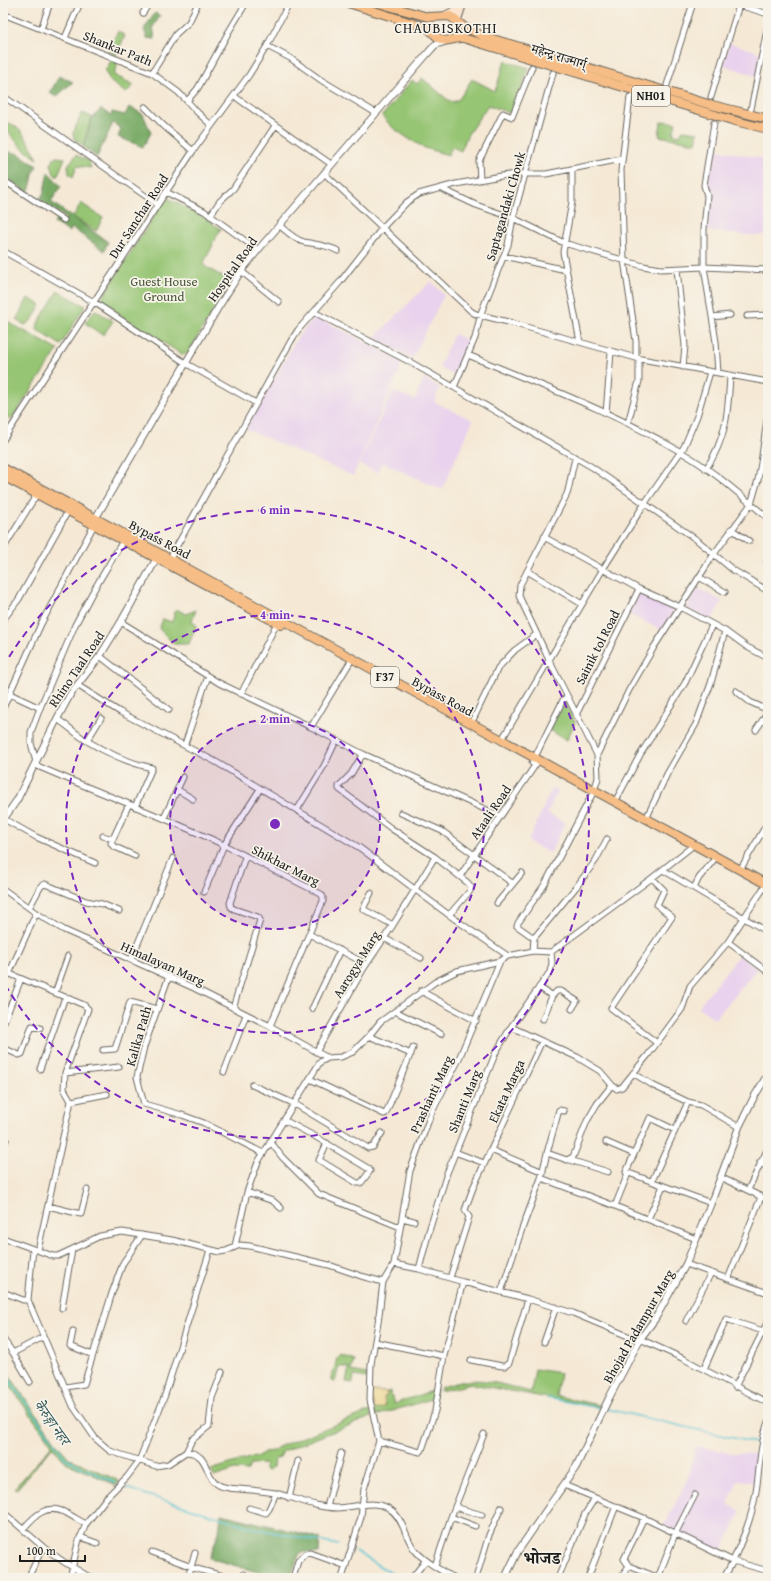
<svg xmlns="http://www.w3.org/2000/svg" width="771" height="1581" font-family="'Gentium Book Plus','Noto Serif Devanagari',serif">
	<rect width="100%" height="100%" fill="#f7f3e8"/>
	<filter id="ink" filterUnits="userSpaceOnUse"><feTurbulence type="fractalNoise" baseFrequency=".025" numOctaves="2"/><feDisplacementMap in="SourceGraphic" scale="8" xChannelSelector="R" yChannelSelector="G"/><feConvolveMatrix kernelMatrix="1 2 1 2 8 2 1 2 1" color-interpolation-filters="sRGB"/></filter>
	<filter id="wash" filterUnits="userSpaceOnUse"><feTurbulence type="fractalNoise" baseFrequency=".012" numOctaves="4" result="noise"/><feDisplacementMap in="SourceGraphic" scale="16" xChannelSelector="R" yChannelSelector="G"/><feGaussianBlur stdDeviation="0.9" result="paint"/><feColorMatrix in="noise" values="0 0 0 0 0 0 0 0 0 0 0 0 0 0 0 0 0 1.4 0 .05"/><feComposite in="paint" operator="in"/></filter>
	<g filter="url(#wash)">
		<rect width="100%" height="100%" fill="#f5e9d6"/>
		<!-- built -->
		<path fill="#e9d2ed" d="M730,43L761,53L756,76L723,65Z
			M713,149L765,159L766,155H768V233L759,236L706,231L712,192L707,188Z
			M431,281L444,295L412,359L374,338Z
			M317,317L403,362L353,476L246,429L296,340L306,327Z
			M454,334L470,341L455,376L439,367Z
			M424,378L440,388L434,402L473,420L442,490L382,462L377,473L359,464L393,391L415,400Z
			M697,588L722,601L711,621L687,608Z
			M640,591L676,608L662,630L628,614Z
			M552,788L558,791L547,813L565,823L550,853L528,842Z
			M739,955L757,969L715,1019L698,1007Z
			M696,1446L730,1453L757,1454L754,1482L738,1480L728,1504L741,1511L721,1553L663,1527L687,1481Z"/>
		<!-- green -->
		<path fill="#96c573" stroke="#597048" d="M118,31L125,36L116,55L108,51Z
			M112,59L118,63L114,75L134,85L126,93L111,82L105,71Z
			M505,61L529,68L512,112L510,113L488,105L468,134L461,151L452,147L448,155L425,148L409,139L393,128L382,116L412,80L417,84L422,78L448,100L453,102L459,99L472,79L495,91Z
			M82,113L92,117L83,145L74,139L73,133Z
			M664,121L676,123L673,134L679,136L683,130L698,132L696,143L659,136L661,122H664Z
			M3,122C21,123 30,145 38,159L22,148L3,126Z
			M76,155L89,161L91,168L77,166L73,177L69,174L68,165Z
			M55,157L65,158L57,177L54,174L51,164Z
			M166,197L205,218L221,229L212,244L213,245L204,262V266L227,279L229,283L189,352L183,355L99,302Z
			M81,203L103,218L96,231L73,217Z
			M59,291L85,306L61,345L37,330L38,323L57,292Z
			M28,298L41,305L32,320L25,325L16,320Z
			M95,310L113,321L104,334H101L85,323Z
			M3,319L58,350L11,420L3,415Z
			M176,609L186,614L196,610L192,620L196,626L189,644H174L159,629L163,619L172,622Z
			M565,701L575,722L567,740L549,730Z
			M340,1355L354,1360L351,1371L367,1374V1378L354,1376L353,1383L346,1382L349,1368L339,1366L335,1382L331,1381L337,1358Z
			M3,1366L57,1444L69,1458L119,1481L116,1485L67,1463L52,1447L17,1489L15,1488L52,1445L3,1376Z
			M535,1369L560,1373L556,1396L603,1406V1408L472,1384L440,1391L441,1387C449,1385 457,1382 466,1381C482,1377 514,1388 531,1392Z
			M437,1389L435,1398L375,1416L374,1410L385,1407L384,1397L387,1396V1392L390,1391L394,1404Z
			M370,1411L371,1417L283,1451L280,1457L274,1460L273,1467L269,1471L265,1470V1464L251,1465L247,1471L235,1470L214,1477L211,1470L249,1458L256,1457L263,1453L264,1452L273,1451L278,1447Z"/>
		<!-- forest -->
		<path fill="#78aa65" stroke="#4a6340" d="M155,13L160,16L153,27L155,39L147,38L144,29Z
			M59,76L73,82L56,97L50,93Z
			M129,107L143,114L151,133L143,147L118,137L121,129L113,123L97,157L83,147L91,120L101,109L111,116L112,112L125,115Z
			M5,151L19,154L37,166C31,174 33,184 28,192L3,176L4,161L3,152Z
			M48,172L61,186L51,202L108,242L104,251L72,228L69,232L54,223L56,219L63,223L66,218L40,200L42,195L43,196Z
			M221,1514L320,1538L319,1553L305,1552L300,1553L290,1578H278L209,1558L219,1532Z"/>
		<!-- sand -->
		<path fill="#eeda9e" stroke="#857b5d" d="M371,1391L387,1392V1396L384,1397L385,1407L374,1410Z"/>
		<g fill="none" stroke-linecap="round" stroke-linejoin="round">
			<!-- stream -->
			<path stroke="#5ac5d4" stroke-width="1.5" d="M3,1371L65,1458L81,1467L116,1483
				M547,1398L599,1408
				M607,1409L760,1444
				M121,1486L147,1495L257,1529L338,1545
				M355,1551L399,1578"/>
		</g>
	</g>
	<g filter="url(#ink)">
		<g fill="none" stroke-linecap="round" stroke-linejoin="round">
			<!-- minor casing -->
			<g stroke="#68645d" stroke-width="7">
				<path id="minor" d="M143,13L149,3
					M3,14L152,73L178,92L187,101L197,112L211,125
					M41,29L50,3
					M65,38L80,3
					M267,46L290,58L321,80L376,113
					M152,73L176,34L189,22L198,3
					M667,85L693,3
					M3,96L157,204
					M234,96L331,164
					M630,97L621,170L624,260L636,341V358
					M711,97L739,5L768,14
					M187,101L198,88L228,33L246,3
					M145,107L164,126L193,151
					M751,109L768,25
					M714,123L704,185L707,196L704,229V267L716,342L718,373
					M572,169V202L563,252L580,342
					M324,173L472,312L476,314L512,323L636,358L768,382
					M3,180L64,220
					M480,180L479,161L503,113L512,117L532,67
					M442,189L476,205L513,218L564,243L643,266L661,269L704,267L768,270
					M166,192L204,211L258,250
					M210,216L220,201L233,189L275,126
					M279,225C286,231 295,240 304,242C315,244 328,245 338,251
					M3,251L94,302L187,364L256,403
					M504,256L566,270
					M677,269L685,346L683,367
					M241,271L279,302
					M314,312L410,362L592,467L697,540L733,570L768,591
					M747,316L768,315
					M712,317L730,315
					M468,355C540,385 614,412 681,452C713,470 740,495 768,518
					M454,387L475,338L481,313L508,245L513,218L553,73
					M606,413L611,352
					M628,423L639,381V359
					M3,440L193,151L249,75L267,46L289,3
					M706,469C727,437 728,412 730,376
					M731,529L749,541
					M544,537L639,589L680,607L725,631L747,647L768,658
					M3,549L37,494
					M169,560L291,341L298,330L340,282L383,227L407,202L419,194L456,184L501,176L517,174H546L622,159
					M767,562L768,560
					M527,571L582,604
					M699,577L725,592
					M3,620L19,599L68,511
					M121,622L219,683L311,727L363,754L500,816
					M100,656L169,710
					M77,685L120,712L216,762L360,848L449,915L508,956L533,951
					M736,691L750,702L768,710
					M10,694L40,708
					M241,694L277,623
					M3,708L41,624L94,525
					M576,715L639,589
					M57,719C67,725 76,734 87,741C107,753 129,763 152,768L135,807
					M471,724L498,668L515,650L537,634
					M311,727L352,659
					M756,730L768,712
					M87,741L101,718
					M501,741L603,569L645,503L684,447L697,416L710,372
					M185,744L208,676
					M363,754L351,774L339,786V789L392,829L435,857L468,883L471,887L470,891L449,915
					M597,755L629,690L654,647L714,554L751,504L758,480L761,463L768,412
					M36,762L31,743V732L40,708L75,625L92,593L124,539
					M532,763L563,700L567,697
					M35,765C97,792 162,816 224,845L260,789
					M178,790L193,799
					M615,802L640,755L685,683L712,625
					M129,804L111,843L113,846L135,856
					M297,810L324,766L336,741
					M401,813L442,831L512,883
					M164,818L183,777
					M4,819L36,837L95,863
					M646,819L667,774L696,724L711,683L725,631
					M103,836L113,839
					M607,839L596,860L577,886L534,938L533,951L551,952L652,878L690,848
					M663,870L768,932
					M740,870L768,822
					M460,876L538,761
					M652,878L664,890L657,905L672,917L611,1008L657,1043
					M694,888L699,878L713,861
					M3,889L36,913L64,930L194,988L270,1026L328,1058
					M204,892L224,845L321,894L323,897V901L270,1026
					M371,893L363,909L393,925
					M497,903L522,873
					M29,908L41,886L45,884L86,901L102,904L119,911
					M309,934L366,964
					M384,938L421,958
					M534,938L517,926L518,923L545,884L594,791L598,778L597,755L549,660L519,596L520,585L567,494C571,482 571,469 576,457
					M728,942L768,972
					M131,960L173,858
					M3,971L84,1005L88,1009L65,1073L64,1089L71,1101L38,1250
					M9,974L36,913
					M169,976L144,1047L137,1077L144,1104L182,1115L204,1123L263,1153
					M539,987L552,996
					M421,991L476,1021
					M55,993L68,956
					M233,1008L260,920L258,917L234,909L231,907L230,903L245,857
					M312,1009L340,950
					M395,1011L441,1034
					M543,1019L552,996L557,991H561L577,1001L572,1009
					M3,1024L21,979
					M511,1027L577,1057L600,1071L612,1085L617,1089L622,1087L648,1055L682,1009L690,986L728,942L763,889
					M369,1036L411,1054
					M3,1048L19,1055L22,1054L32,1026L40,1028
					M103,1050L115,1049L130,1002L157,1009
					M316,1052L364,968L393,925L435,857
					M40,1069L65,997
					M224,1072L246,1015
					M65,1073L119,1067
					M633,1073L654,1086L688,1102L701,1105L739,1127
					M310,1079L384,1114L386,1113L413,1048
					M252,1085L295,1104L368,1148L373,1147L382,1133
					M71,1101L107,1094
					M284,1120L316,1137L369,1169L370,1171L361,1183H357L319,1160L327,1143
					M270,1141L282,1157L319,1194L400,1227
					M606,1142L634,1154
					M3,1146L6,1140
					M491,1150L543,1172
					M455,1152L484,1163
					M547,1153L559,1110L564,1111
					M570,1160L608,1172
					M760,1162L768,1167
					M626,1172L711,1203
					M720,1177L768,1200
					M541,1178L615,1206L696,1239
					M652,1181L688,1102
					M748,1190L768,1148
					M247,1192L273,1201L281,1208
					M48,1206L81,1214L87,1190
					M615,1206L627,1176V1170L650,1118L675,1130
					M402,1218L414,1221
					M648,1219L663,1186
					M3,1238L53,1256H58L100,1236L122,1232L172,1240L220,1252L226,1251L240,1245L250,1246L329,1265L361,1276L383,1282
					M235,1246L247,1192L258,1162L320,1062L328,1058L341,1057L353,1052L369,1036L380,1022L435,982L457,971L500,961L508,956
					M33,1249L28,1300L73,1406L95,1438L110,1451L156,1466L168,1464L186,1452C209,1453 204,1474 217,1484C221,1487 225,1487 229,1488C244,1490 260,1490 275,1493C296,1498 316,1508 337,1508C355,1508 375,1498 391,1510C402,1517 406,1538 414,1549C424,1562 440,1569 453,1578
					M394,1264L419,1269L463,1282L528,1299L573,1313L635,1339H640L682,1358L768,1403
					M686,1264L768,1293
					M419,1269L429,1231L447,1173L496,1052L511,1027L550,972L552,963L551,952
					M450,1278L469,1217L465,1210L473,1188L542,1041
					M728,1279L761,1197
					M3,1292L23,1300H28
					M501,1292L522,1229L541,1178L547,1153L567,1160L573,1157L587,1121L597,1104L612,1085
					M62,1308L72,1250
					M686,1321L711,1273
					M73,1331L70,1346L93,1355
					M3,1339L13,1353L43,1337
					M375,1342L444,1356L463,1282
					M544,1342L556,1307
					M13,1353L30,1382
					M471,1360L502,1366H505L509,1363L528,1299
					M704,1369L726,1319L763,1331
					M66,1387L84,1384L112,1293L123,1263L142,1235
					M735,1387L768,1321
					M768,1422C759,1446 760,1472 755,1497C751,1520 742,1540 733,1561L768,1571
					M379,1441L420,1452L422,1450L435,1411L444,1356
					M186,1452L192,1440L209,1426L212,1398L222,1372
					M564,1485L644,1518L733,1561L724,1578
					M289,1498L298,1461
					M327,1507L341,1453
					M455,1507L482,1515
					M249,1508L266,1513L269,1509L276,1493
					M3,1512L43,1547L28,1578
					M451,1517L475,1526
					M644,1518L624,1559L629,1566L659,1578
					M23,1529C35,1515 47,1503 66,1513C73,1516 79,1521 86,1524
					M80,1537L97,1543
					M43,1547L64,1562L91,1578
					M152,1552L197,1569L231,1578
					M435,1566L451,1517L484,1434
					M70,1578L78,1543L86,1524L107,1497L127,1477L139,1461L165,1395L210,1250
					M188,1578L195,1553
					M241,1578L244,1574
					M293,1578L298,1561L305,1554L310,1553L346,1566
					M342,1578L361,1517L364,1489L379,1441L370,1400L371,1364L378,1323L383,1282L394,1264L410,1171L431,1114L458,1061L500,961
					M412,1578L426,1560
					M476,1578L489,1535L501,1508
					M558,1578L585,1514L595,1498
					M588,1578L616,1506
					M620,1578L629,1566
					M658,1578L675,1534L695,1495"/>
			</g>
			<!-- tertiary casing -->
			<g stroke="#68645d" stroke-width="8">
				<path id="tertiary" d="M95,522L98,514L216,311L241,271L258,250L428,53L435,45L447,41
					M3,820L17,800L57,719L71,693L100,656L121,622L158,556
					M505,1578L518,1551L576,1467L609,1398L640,1339L655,1319L686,1264L711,1203L739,1127L754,1097L768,1074"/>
			</g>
			<!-- secondary casing -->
			<g stroke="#68645d" stroke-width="9">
				<path id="secondary" d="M446,15L454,11L461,3
					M457,21L463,3"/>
			</g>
			<!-- trunk casing -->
			<g stroke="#68645d" stroke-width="10">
				<path id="trunk" d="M348,3L425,27C434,31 436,39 443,40C450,42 456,37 463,38L735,121L768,129
					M378,3L428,17L450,16L464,27L483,36L708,104L768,119
					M3,468L768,885
					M3,476L281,625"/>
			</g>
			<!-- minor -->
			<use href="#minor" stroke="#fff" stroke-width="5"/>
			<!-- tertiary -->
			<use href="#tertiary" stroke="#fff" stroke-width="6"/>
			<!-- secondary -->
			<use href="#secondary" stroke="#fbe5cf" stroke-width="7"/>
			<!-- trunk -->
			<use href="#trunk" stroke="#f6be86" stroke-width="8"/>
		</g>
	</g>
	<!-- distance rings -->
	<circle cx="275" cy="824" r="105" fill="#7b2cbf" fill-opacity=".12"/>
	<g fill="none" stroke="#7b2cbf" stroke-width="2" stroke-dasharray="7 5">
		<circle cx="275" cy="824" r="105"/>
		<circle cx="275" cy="824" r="209"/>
		<path d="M3 667A314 314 0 1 1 3 981"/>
	</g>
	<g text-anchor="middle" stroke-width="3.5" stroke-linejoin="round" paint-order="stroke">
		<!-- shield labels -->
		<g fill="#f7f3e8" stroke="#5e5c59" stroke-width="1">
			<rect x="632" y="86" width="38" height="20" rx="3"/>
			<rect x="371" y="667" width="28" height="20" rx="3"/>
		</g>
		<g font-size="12" font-weight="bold" fill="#1c1c1c">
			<text x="651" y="100">NH01</text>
			<text x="385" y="681">F37</text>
		</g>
		<!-- street labels -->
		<g font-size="13" fill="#1c1c1c" stroke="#f7f3e8">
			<text transform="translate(118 48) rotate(22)" y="5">Shankar Path</text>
			<text transform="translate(559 56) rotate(17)" y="5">महेन्द्र राज्मार्ग्</text>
			<text transform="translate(505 206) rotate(-74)" y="5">Saptagandaki Chowk</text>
			<text transform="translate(138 216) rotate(-57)" y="5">Dur Sanchar Road</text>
			<text transform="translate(232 269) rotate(-55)" y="5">Hospital Road</text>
			<text transform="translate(160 539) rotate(28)" y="5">Bypass Road</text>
			<text transform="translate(597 647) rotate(-63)" y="5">Sainik tol Road</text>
			<text transform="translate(76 669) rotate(-56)" y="5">Rhino Taal Road</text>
			<text transform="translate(443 696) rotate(29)" y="5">Bypass Road</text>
			<text transform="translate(490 812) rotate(-56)" y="5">Ataali Road</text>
			<text transform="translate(286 865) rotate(27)" y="5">Shikhar Marg</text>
			<text transform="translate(163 963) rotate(24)" y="5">Himalayan Marg</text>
			<text transform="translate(356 964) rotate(-58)" y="5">Aarogya Marg</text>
			<text transform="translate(138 1036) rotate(-74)" y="5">Kalika Path</text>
			<text transform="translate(506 1091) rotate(-65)" y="5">Ekata Marga</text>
			<text transform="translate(431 1094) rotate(-65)" y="5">Prashanti Marg</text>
			<text transform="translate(464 1101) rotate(-68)" y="5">Shanti Marg</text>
			<text transform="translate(638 1326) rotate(-60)" y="5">Bhojad Padampur Marg</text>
		</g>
		<!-- park labels -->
		<g font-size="13" fill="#47573a" stroke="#f7f3e8">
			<text x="164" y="286">Guest House<tspan x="164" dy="15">Ground</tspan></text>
		</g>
		<!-- neighbourhood labels -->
		<g font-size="14" letter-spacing="1" fill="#1c1c1c" stroke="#f7f3e8">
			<text x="446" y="33">CHAUBISKOTHI</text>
		</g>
		<!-- water labels -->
		<g font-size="14" font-style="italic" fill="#32575c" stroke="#f7f3e8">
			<text transform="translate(52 1422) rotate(55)" y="5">केेरुङ्गा नहर</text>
		</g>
		<!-- district labels -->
		<g font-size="17" font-weight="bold" fill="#1c1c1c" stroke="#f7f3e8">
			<text x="542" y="1564">भोजड</text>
		</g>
	</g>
	<circle cx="275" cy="824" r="6" fill="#7b2cbf" stroke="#f7f3e8" stroke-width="2"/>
	<g font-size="12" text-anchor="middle" font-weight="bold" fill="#7b2cbf" stroke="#f7f3e8" stroke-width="3.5" stroke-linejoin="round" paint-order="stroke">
		<text x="275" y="514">6 min</text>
		<text x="275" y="619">4 min</text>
		<text x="275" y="723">2 min</text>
	</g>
	<!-- margin -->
	<rect width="771" height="1581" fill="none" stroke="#f7f3e8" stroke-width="16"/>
	<!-- scale -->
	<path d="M20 1555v6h65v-6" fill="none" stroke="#1c1c1c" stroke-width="2"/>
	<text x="26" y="1555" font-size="12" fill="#1c1c1c" stroke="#f7f3e8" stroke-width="3" paint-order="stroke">100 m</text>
</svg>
